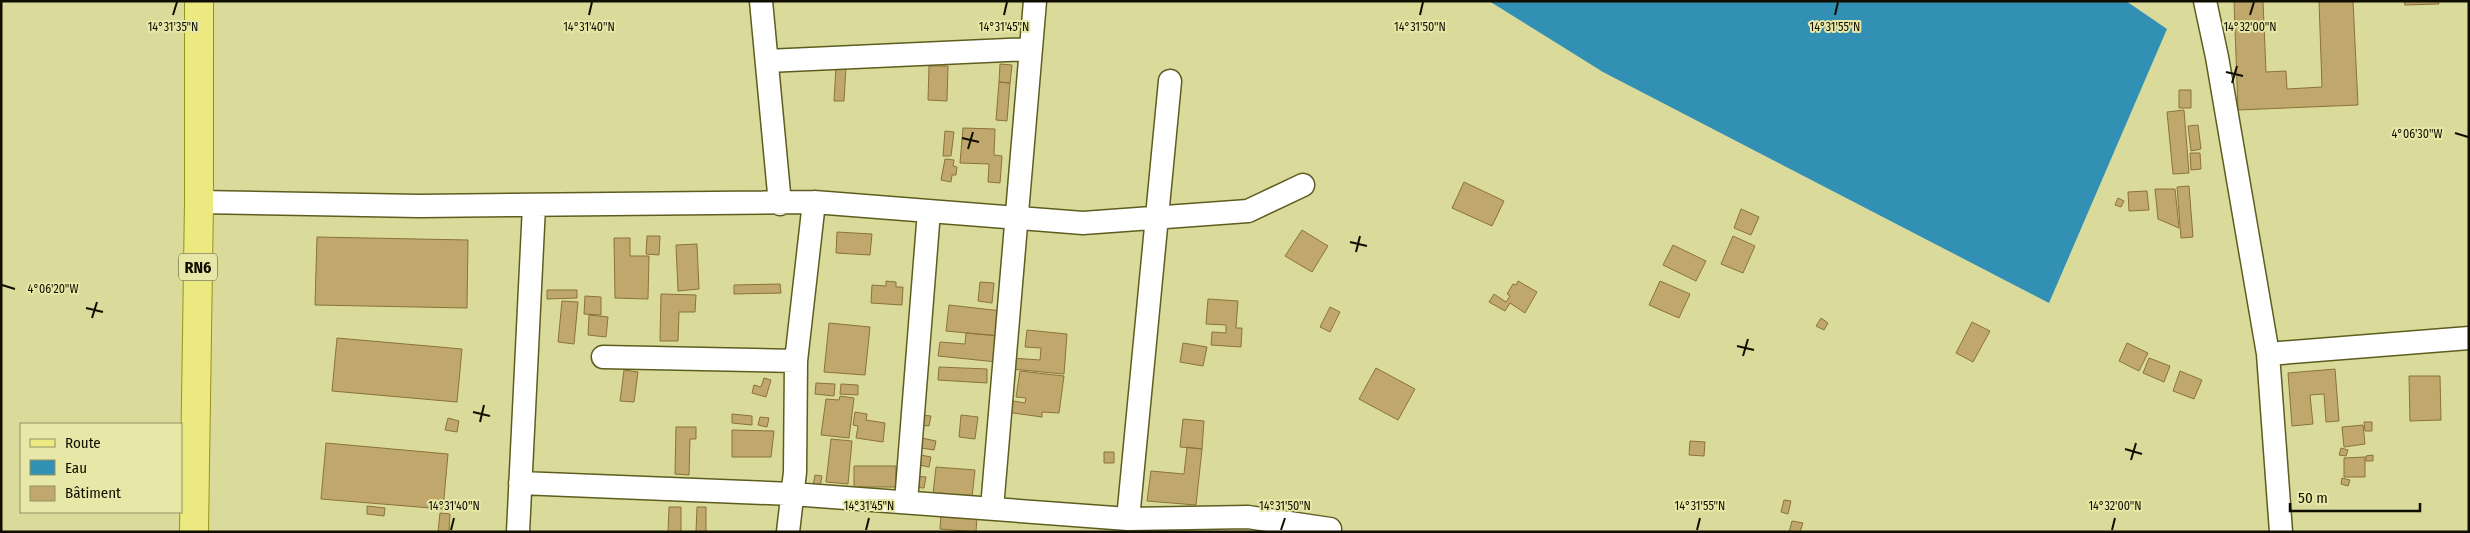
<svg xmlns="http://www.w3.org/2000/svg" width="2470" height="533" font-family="'Fira Sans Condensed',sans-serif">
	<rect width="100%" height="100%" fill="#dada9b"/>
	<!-- water -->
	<path fill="#3390b5" d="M1489,1H2126L2167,29L2049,303L1603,72Z"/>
	<!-- building -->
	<path fill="#c0a86d" stroke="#8a7338" d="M2234,1H2263L2266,72L2286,71L2287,89L2322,87L2319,1H2353L2358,105L2238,110Z
		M2404,1H2438L2439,4L2405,5Z
		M1000,64L1012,65L1010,83L999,82Z
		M836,66L846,67L844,101H834Z
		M929,66H948L947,101L928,100Z
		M999,82L1010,83L1007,121L996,120Z
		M2179,90H2191V108H2179Z
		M2184,110L2189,173L2173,174L2167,112Z
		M2198,125L2201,149L2191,151L2188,126Z
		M963,128L995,129L994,155L1002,156L1000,183L988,182L989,164L960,163Z
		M945,131L954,132L951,156H943Z
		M2190,153H2200L2201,169L2191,170Z
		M945,159L954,160L953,166L957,167L956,175H952L951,182L941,180Z
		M1464,182L1504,201L1492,226L1452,208Z
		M2189,186L2193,237L2181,238L2177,187Z
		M2155,189H2175L2179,228L2158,219Z
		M2147,191L2149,210L2129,211L2128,192Z
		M2118,198L2124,201L2121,207L2115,205Z
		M1741,209L1759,217L1751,235L1734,228Z
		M1302,230L1328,246L1312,272L1285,256Z
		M837,232L872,234L870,255L836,253Z
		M647,236H660L659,255L646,254Z
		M1733,236L1755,246L1743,273L1721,264Z
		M317,237L468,240L467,308L315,305Z
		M614,238H630V256H649L648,299L615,298Z
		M697,244L699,289L678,291L676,245Z
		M1673,245L1706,261L1696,281L1663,265Z
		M886,281L896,282V287H903L902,305L871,303L872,285L886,286Z
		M1518,281L1537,292L1525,313L1510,303L1505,311L1489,302L1494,294L1506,302L1510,296L1507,294L1513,284L1516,285Z
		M1660,281L1690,294L1679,318L1649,305Z
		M980,282L994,283L992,303L978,301Z
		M780,284L781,293L734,294V285Z
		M547,290H577V298L547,299Z
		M661,294L696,295L695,312H679L678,341H660Z
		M585,296L601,297V315L584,314Z
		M1208,299L1238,301L1236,328H1242L1241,347L1211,345L1212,332L1226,333V325L1206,324Z
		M562,301L578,302L574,344L558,342Z
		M949,305L1002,311L1000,336L946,331Z
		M1330,307L1340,312L1330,332L1320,327Z
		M589,315L608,317L606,337L588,335Z
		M1821,318L1828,323L1824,330L1816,326Z
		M1972,322L1990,331L1973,362L1956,353Z
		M829,323L870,327L865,375L824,372Z
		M1027,330L1067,334L1064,374L1011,369L1012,358L1040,360L1041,348L1025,347Z
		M966,333L1000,336L997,362L938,356L940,342L965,344Z
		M337,338L462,349L457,402L332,391Z
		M1183,343L1207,347L1203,366L1180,362Z
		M2127,343L2148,353L2139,371L2119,361Z
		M2149,358L2170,366L2164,382L2143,373Z
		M939,367L987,369V383L938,380Z
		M1376,368L1415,389L1398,420L1359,399Z
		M2335,369L2339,421L2326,422L2324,394L2310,395L2313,424L2292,426L2288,373Z
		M624,370L638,372L634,402L620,401Z
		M1020,371L1064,376L1059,413L1042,412V417L1006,412L1007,400L1025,403L1026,398L1016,397Z
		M2180,371L2202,380L2194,399L2173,391Z
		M2409,376H2440L2441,420L2410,421Z
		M764,378L771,380L766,397L752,393L754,385L761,387Z
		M816,383L835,384L834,396L815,394Z
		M841,384L858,385V395L840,394Z
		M840,396L854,398L849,438L821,435L826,399L839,400Z
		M855,412L867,414L866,420L885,423L883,442L856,438L858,426L853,425Z
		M732,414L752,416V425L732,423Z
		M921,415L931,416L929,426L920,425Z
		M961,415L978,417L975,439L959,437Z
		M760,417L769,418L767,427L758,425Z
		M448,418L459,421L457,432L445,430Z
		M1183,419L1204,421L1202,449L1180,447Z
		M2364,422H2372V431H2365Z
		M2363,425L2365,444L2344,447L2342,427Z
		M676,427H696V439H690L689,475L675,474Z
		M732,430L774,431L771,457H732Z
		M922,438L936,441L934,450L921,448Z
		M831,439L852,441L848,484L826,482Z
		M1690,441L1705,442L1704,456L1689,455Z
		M326,443L448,454L443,509L321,499Z
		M1187,447L1202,449L1196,505L1147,501L1151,471L1184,474Z
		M2341,448L2348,450L2346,456L2339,455Z
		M1104,452H1114V463H1104Z
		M921,455L931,457L929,467L919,465Z
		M2373,455V461H2366V456Z
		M2365,457V477H2344V458Z
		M854,466H896V487H854Z
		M936,467L975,470L972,497L933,494Z
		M815,475L822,476L820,487L813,486Z
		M915,476L926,477L924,488L913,487Z
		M2342,478L2350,480L2348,486L2341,484Z
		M1784,500L1791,501L1788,514L1781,512Z
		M367,506L385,508L384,516L367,514Z
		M669,507H681V532H668Z
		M697,507H706V532H696Z
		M440,513L450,514L449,532H438Z
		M941,514L977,517L976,532L940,529Z
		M1792,521L1803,523L1800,532H1789Z"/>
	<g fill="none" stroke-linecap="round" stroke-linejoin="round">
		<!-- minor casing -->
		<g stroke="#5e5d1f" stroke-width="25">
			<path id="minor" d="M761,1L780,204
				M2205,1L2217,57L2268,354L2281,532
				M767,61L1031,49
				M199,202L419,206L814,202L1083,223L1248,211L1303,185
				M2268,354L2469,338
				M603,357L796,361
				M520,483L792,494L1128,519L1248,517L1330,529
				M906,502L929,211
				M992,508L1035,1
				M1128,519L1170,81
				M518,532L534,206
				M788,532L795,472L796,361L814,202"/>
		</g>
		<!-- major casing -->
		<g stroke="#96931b" stroke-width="30">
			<path id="major" d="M194,532L199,202V1"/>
		</g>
		<!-- minor -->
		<use href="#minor" stroke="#fff" stroke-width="22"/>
		<!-- major -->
		<use href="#major" stroke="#ebe97f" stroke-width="28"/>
	</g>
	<!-- ticks -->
	<path fill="none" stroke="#0f0e00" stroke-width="2" d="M173,15L177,2M589,15L592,2M1004,15L1007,2M1420,15L1423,2M1835,15L1838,2M2250,15L2254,2M2226,72L2243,76M2232,83L2237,66M2455,133L2468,137M962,138L979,142M968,149L973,132M1350,242L1367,246M1356,252L1360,236M2,285L15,289M86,308L103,312M92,318L97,302M1737,346L1754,350M1743,356L1748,339M473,412L490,416M480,422L484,405M2125,449L2142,454M2131,460L2136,443M451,530L454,518M866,530L869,518M1281,530L1285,518M1697,530L1700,518M2112,530L2115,518"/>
	<g text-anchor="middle" stroke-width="4" stroke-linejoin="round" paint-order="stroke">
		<!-- shield labels -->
		<rect fill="#e7e8a7" stroke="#504f32" stroke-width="1" x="179" y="253.5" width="38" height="27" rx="4"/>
		<g font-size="16" font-weight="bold" fill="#0f0e00">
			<text x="198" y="273">RN6</text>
		</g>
	</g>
	<g font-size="12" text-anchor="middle" fill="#0f0e00" stroke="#e7e8a7" stroke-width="4" stroke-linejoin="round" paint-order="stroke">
		<text x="173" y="31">14°31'35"N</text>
		<text x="589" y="31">14°31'40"N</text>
		<text x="1004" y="31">14°31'45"N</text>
		<text x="1420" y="31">14°31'50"N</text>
		<text x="1835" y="31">14°31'55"N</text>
		<text x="2250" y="31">14°32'00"N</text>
		<text x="2417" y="138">4°06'30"W</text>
		<text x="53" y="293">4°06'20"W</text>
		<text x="454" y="510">14°31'40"N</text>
		<text x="869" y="510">14°31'45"N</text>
		<text x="1285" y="510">14°31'50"N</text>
		<text x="1700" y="510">14°31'55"N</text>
		<text x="2115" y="510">14°32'00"N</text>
	</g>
	<!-- border -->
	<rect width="2470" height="533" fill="none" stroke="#0f0e00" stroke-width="5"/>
	<!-- legend -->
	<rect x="20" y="423" width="162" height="90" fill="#e7e8a7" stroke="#919164"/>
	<rect x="30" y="439" width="25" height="8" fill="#ebe97f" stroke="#919164"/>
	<text x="65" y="448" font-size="15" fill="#0f0e00">Route</text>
	<rect x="30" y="460" width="25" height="15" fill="#3390b5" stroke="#919164"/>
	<text x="65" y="473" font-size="15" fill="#0f0e00">Eau</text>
	<rect x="30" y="486" width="25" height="15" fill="#c0a86d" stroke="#919164"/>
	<text x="65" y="498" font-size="15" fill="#0f0e00">Bâtiment</text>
	<!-- scale -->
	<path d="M2290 503v8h130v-8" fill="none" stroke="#0f0e00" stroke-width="2.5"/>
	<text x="2298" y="503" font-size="15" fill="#0f0e00" stroke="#e7e8a7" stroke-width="4" paint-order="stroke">50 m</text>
</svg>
